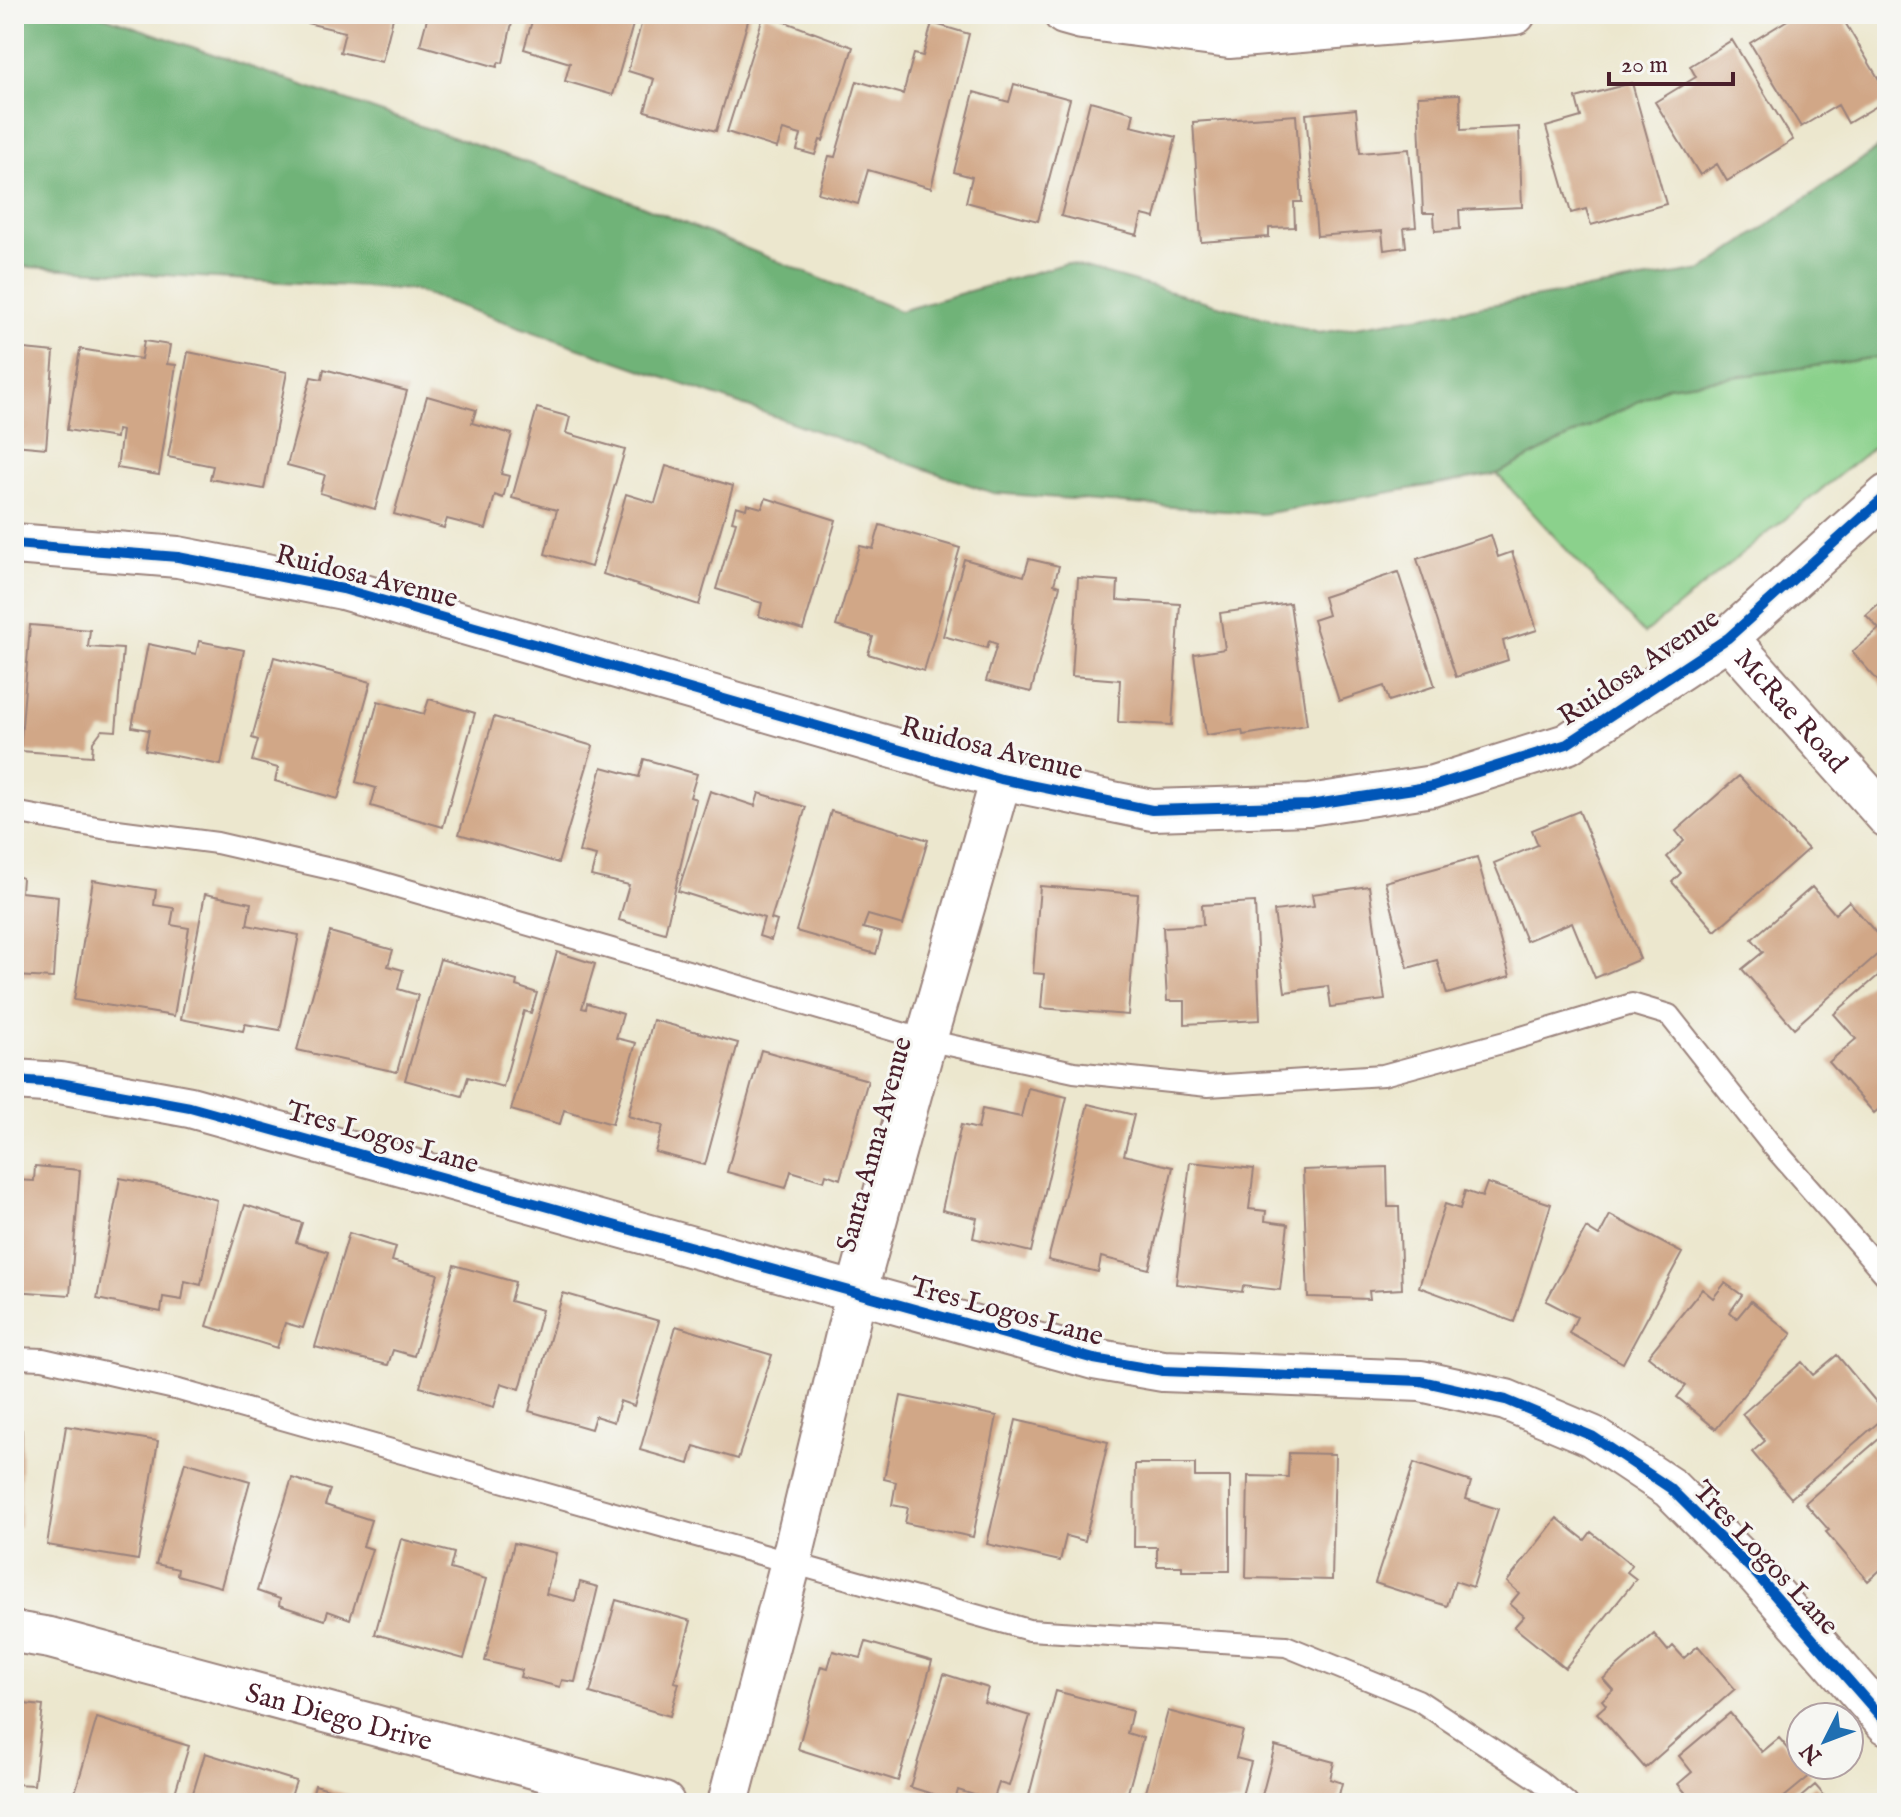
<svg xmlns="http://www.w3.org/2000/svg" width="1901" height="1817" font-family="'IM FELL English',serif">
	<rect width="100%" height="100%" fill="#f6f6f2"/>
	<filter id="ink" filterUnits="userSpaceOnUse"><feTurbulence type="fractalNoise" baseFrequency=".0125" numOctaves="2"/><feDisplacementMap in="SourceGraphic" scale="16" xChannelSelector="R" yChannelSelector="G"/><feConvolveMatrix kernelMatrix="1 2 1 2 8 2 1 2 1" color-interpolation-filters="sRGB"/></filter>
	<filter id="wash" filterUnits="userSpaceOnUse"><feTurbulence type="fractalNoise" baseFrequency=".006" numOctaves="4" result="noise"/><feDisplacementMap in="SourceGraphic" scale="32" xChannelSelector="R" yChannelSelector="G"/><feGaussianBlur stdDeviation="1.8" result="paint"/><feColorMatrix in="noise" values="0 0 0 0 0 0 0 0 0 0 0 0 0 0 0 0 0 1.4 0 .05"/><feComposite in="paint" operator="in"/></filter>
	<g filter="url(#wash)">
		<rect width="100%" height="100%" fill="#ece7ce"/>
		<!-- green -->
		<path fill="#8bd18c" stroke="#6a785c" stroke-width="2" d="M1887,356V436L1644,634L1497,474L1668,386Z"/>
		<!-- forest -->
		<path fill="#70b378" stroke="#5d6952" stroke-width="2" d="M14,14H97L591,185L900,311L1067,263L1319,333L1703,270L1887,142V356L1668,386L1497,474L1262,514L993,493L414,290L14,266Z"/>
		<g id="blocks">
			<!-- building -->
			<path fill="#d1a787" d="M287,14H394L382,62L340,52L345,32L286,18Z
				M411,14H514L503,63L499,62L497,67L420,45L427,19Z
				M534,14H636L613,95L565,81L570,63L524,49Z
				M644,14H750L716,131L645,111L654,79L628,71Z
				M764,14L853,47L823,141L820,140L815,155L797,150L801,135L783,130L777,148L727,132Z
				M1793,14H1840L1887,93V100L1848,123L1838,105L1801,127L1750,43L1794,16Z
				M932,23L969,34L931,188L868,170L858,204L818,193L829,156L835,157L857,81L903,94L914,54L923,56Z
				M1732,40L1793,140L1727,181L1717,164L1700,175L1655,102L1696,77L1690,66Z
				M1632,83L1666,204L1591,225L1586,209L1571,213L1546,127L1581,117L1576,98Z
				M1014,84L1070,99L1038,221L966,202L972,177L954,172L974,92L1009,102Z
				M1460,94L1461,130L1519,127L1522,207L1459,210L1460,229L1435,231L1434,213H1423L1418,96Z
				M1090,101L1134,113L1131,126L1176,137L1155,218L1142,215L1137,235L1061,216Z
				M1356,109L1360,153L1409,149L1416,227L1404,228L1406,247L1384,250L1382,231L1317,236L1306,114Z
				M1296,115L1302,202H1294L1295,227L1269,228V237L1201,242L1193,122Z
				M144,341L170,345L167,364L176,365L159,475L117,468L122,431L117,430L116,438L67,430L80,349L141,359Z
				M14,348L54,352L46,448L14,445Z
				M188,352L287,372L264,489L210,479L213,466L168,457Z
				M324,369L407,391L375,509L320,493L325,475L287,465L311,377L322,379Z
				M427,396L476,410L472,423L512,434L501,474L509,476L503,498L495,495L486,529L447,519L444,528L394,514Z
				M537,408L570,417L566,433L625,450L591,567L545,554L557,510L512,498Z
				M666,466L733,486L699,605L603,574L626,494L655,503Z
				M766,498L836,520L803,630L759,616L762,603L716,589L736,522L732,521L736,506L746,509L747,504L762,508Z
				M880,525L960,548L924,671L868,654L873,637L836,626L860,546L873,549Z
				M1491,535L1498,557L1512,552L1537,630L1503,641L1508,660L1456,677L1417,559Z
				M964,559L1024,576L1029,559L1059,566L1054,584L1060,586L1031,692L986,681L997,644L989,641L987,648L943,636Z
				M1398,572L1435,686L1389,701L1384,686L1339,701L1313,620L1328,615L1323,597Z
				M1078,578L1118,581L1117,600L1180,604L1172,725L1118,722L1120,680L1072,676Z
				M1887,596V691L1852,652L1879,629L1866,615Z
				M1290,603L1307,725L1243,735L1242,730L1206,735L1194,654L1225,649L1220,613Z
				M30,625L90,630L88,647L123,649L116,731L102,730L93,742L92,756L20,751Z
				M199,641L244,650L221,765L145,750L149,730L132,727L148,644L196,654Z
				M274,657L371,682L338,799L275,781L278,768L252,761L258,740L252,738Z
				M429,699L475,713L443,827L371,806L376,788L356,782L378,701L424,714Z
				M494,717L593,746L558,863L459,834Z
				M644,759L697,774L690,797L696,799L665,933L619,920L629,885L591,876L596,856L579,852L602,767L639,777Z
				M1739,776L1808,849L1715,931L1672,882L1681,873L1667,857L1684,841L1676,831Z
				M710,791L755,806L759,793L806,807L771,919L777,921L771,940L759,936L764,918L678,891Z
				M831,811L928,840L903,925L868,915L863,928L882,933L876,954L796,931Z
				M1579,811L1640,959L1595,978L1572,922L1526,941L1494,863L1538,845L1532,830Z
				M1477,857L1510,976L1447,994L1437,960L1408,968L1385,882Z
				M14,875L22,878L21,892L58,896L53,978L14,976Z
				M93,880L156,890L154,905L174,908L171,925L189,928L174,1016L74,1000Z
				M1040,886L1138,894L1128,1015L1041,1008L1044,974L1033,973Z
				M1369,886L1385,1000L1331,1007L1328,986L1285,992L1274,911L1314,906L1312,894Z
				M1812,887L1835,914L1849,901L1887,946L1794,1028L1742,969L1763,952L1752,939Z
				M205,894L251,903L247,925L299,935L280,1030L245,1024L243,1031L181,1019Z
				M1255,902L1260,1020L1185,1024V1001H1167L1163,927L1203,925L1202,905Z
				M330,932L393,950L388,966L403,970L398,989L418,995L397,1072L297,1050Z
				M557,952L595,964L582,1008L586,1009L587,1003L623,1014L616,1038L636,1043L612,1124L564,1110L560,1124L511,1110Z
				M440,959L517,981L516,986L537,993L531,1013L524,1011L503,1087L468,1077L462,1096L405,1080Z
				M1887,968V1102L1874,1113L1829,1062L1856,1039L1834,1014Z
				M653,1020L738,1043L705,1165L655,1152L663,1126L628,1116Z
				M761,1050L868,1080L840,1179L826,1174L824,1181L791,1171L786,1188L727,1172Z
				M1028,1088L1067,1097L1031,1252L973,1238L977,1218L942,1210L961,1125L978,1129L982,1109L1021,1117Z
				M1088,1104L1134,1115L1124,1155L1173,1167L1149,1269L1101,1257L1098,1272L1048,1260Z
				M1190,1162L1254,1169L1249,1209L1266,1211L1265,1221L1288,1224L1280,1290L1243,1286L1242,1292L1176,1284Z
				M35,1166L80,1170L70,1295L14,1291V1180L34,1181Z
				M1387,1167L1388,1207H1399L1402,1289L1369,1291L1370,1299L1308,1297L1303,1170Z
				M120,1178L178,1189L217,1200L201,1285L185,1281L182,1300L163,1297L161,1312L97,1299Z
				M1487,1183L1551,1204L1514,1322L1419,1287L1445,1204L1460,1209L1465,1191L1482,1197Z
				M245,1205L302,1223L296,1242L328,1252L303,1328L285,1323L277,1348L207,1326Z
				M1610,1215L1682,1253L1623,1363L1569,1333L1577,1317L1546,1301L1586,1228L1599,1236Z
				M349,1233L396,1247L392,1261L438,1274L414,1356L393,1350L388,1365L315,1347Z
				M454,1265L515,1282L510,1301L542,1310L520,1389L501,1383L494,1407L420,1387Z
				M1725,1283L1742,1295L1730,1312L1737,1318L1751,1301L1792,1334L1716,1429L1677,1397L1686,1386L1648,1356L1702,1289L1713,1298Z
				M563,1293L659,1321L634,1406L620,1401L614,1422L595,1416L591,1429L529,1411Z
				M676,1326L772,1355L738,1459L694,1446L689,1464L640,1450Z
				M1837,1355L1887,1415L1791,1498L1752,1452L1765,1441L1742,1414L1802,1362L1813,1375Z
				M901,1396L997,1416L973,1537L905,1523L908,1508L892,1505L896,1482L884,1479Z
				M1016,1420L1108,1442L1085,1541L1066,1536L1060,1561L987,1544Z
				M66,1426L158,1441L138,1560L47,1545Z
				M14,1430H22L20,1527L14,1526Z
				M1887,1432V1564L1868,1581L1826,1532L1829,1530L1805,1503Z
				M1289,1453L1335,1454L1332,1580L1246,1578L1248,1476L1288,1477Z
				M185,1462L250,1481L221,1587L177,1575L178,1569L156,1564Z
				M1414,1463L1471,1482L1466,1499L1498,1509L1473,1587L1455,1581L1447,1606L1375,1583Z
				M1135,1464H1195V1477H1230V1571H1182V1566H1157V1547H1134Z
				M292,1478L330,1490L325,1505L371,1520L363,1546L372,1549L350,1619L328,1611L325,1620L279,1605L280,1599L257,1591Z
				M1557,1518L1585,1540L1591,1532L1632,1565L1627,1572L1636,1579L1565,1668L1514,1627L1524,1616L1510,1604L1519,1593L1507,1582Z
				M401,1539L454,1553L450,1569L486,1579L464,1659L375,1634Z
				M514,1543L556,1553L546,1594L575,1601L580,1582L598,1587L575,1682L562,1680L560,1687L520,1677L522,1670L485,1661Z
				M616,1600L691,1621L674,1682L679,1683L670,1716L590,1693Z
				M1654,1634L1668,1651L1673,1646L1684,1658L1698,1646L1735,1689L1645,1768L1597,1713L1606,1705L1602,1700L1613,1690L1603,1679Z
				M866,1642L932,1661L898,1781L798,1749L821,1666L828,1668L833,1651L861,1658Z
				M944,1674L988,1688L984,1702L1030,1716L1009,1786L999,1783L993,1801L958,1790L955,1801L910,1787Z
				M1056,1691L1132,1711L1127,1733L1143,1738L1125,1803H1027Z
				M14,1703L43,1706L34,1785L14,1784Z
				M1168,1711L1243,1731L1236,1758L1251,1762L1240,1803H1143Z
				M1730,1713L1762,1752L1779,1738L1811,1775L1777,1803H1694L1678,1784L1692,1772L1679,1756Z
				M97,1718L189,1746L172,1803H72Z
				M1275,1746L1334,1762L1330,1779L1342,1783L1338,1799L1348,1803H1260Z
				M205,1753L296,1781L289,1803H190Z
				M315,1785L372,1802V1803H310Z
				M1815,1785L1831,1803H1794Z"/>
		</g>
	</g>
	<g filter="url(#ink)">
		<use href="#blocks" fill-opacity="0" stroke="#9b837c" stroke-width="2"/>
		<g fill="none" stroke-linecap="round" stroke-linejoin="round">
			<!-- lane casing -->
			<g stroke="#9b837c" stroke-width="24">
				<path id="lane" d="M14,812L102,828L217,843L353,874L926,1040L1074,1072L1208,1086L1383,1075L1505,1042L1632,1004L1669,1015L1770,1143L1887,1277
					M14,1358L43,1359L179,1390L1029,1630L1286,1646L1418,1700L1539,1780L1567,1803"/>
			</g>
			<!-- street casing -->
			<g stroke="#9b837c" stroke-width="44">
				<g id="street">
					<path d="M1064,14L1082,19L1229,38L1515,14"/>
					<path d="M14,544L178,557L343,589L1001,779L1152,810L1309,805L1433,786L1567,744L1728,638L1887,495"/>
					<path id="s1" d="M1728,638L1887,817"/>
					<path d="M14,1080L60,1083L190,1107L1094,1359L1163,1371L1421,1381L1506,1400L1592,1436L1670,1488L1756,1574L1887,1724"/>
					<path id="s2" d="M14,1632L50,1638L664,1803"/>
					<path d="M728,1803L791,1562L856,1294L926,1040L1001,779"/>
				</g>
			</g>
			<!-- lane -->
			<use href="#lane" stroke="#fff" stroke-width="20"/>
			<!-- street -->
			<use href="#street" stroke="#fff" stroke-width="40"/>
			<!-- cycleway casing -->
			<g stroke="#f6f6f2" stroke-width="15">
				<path id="cycleway" d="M14,544L178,557L343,589L1001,779L1152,810L1309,805L1433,786L1567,744L1728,638L1887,495
					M14,1080L60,1083L190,1107L1094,1359L1163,1371L1421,1381L1506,1400L1592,1436L1670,1488L1756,1574L1887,1724"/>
			</g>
			<!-- cycleway -->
			<use href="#cycleway" stroke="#0057b8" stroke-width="10"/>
		</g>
	</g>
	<g text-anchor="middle" stroke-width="6" stroke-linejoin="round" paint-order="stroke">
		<!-- street labels -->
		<g font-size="28" fill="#4a1f2b" stroke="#f6f6f2">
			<text transform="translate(367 575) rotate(14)" y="10">Ruidosa Avenue</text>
			<text transform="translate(1638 666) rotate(-34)" y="10">Ruidosa Avenue</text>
			<text dy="10" stroke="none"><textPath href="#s1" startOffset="96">McRae Road</textPath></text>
			<text transform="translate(992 747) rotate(14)" y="10">Ruidosa Avenue</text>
			<text transform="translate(383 1136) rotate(16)" y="10">Tres Logos Lane</text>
			<text transform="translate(873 1144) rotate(-75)" y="10">Santa Anna Avenue</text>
			<text transform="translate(1007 1310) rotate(15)" y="10">Tres Logos Lane</text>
			<text transform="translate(1767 1557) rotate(47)" y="10">Tres Logos Lane</text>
			<text dy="10" stroke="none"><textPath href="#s2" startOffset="336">San Diego Drive</textPath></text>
		</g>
	</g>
	<!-- margin -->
	<rect width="1901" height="1817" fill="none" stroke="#f6f6f2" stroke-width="48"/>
	<!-- north arrow -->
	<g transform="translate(1825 1741) rotate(228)"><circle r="38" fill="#f6f6f2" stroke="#b1a0a2" stroke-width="2"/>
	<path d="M0-6L14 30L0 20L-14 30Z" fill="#1f6fb2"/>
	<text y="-12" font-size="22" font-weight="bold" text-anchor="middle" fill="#4a1f2b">N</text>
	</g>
	<!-- scale -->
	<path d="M1609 72v12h124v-12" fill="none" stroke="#4a1f2b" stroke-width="4"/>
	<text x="1621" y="72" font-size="24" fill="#4a1f2b" stroke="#f6f6f2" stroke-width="6" paint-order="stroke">20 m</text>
</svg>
